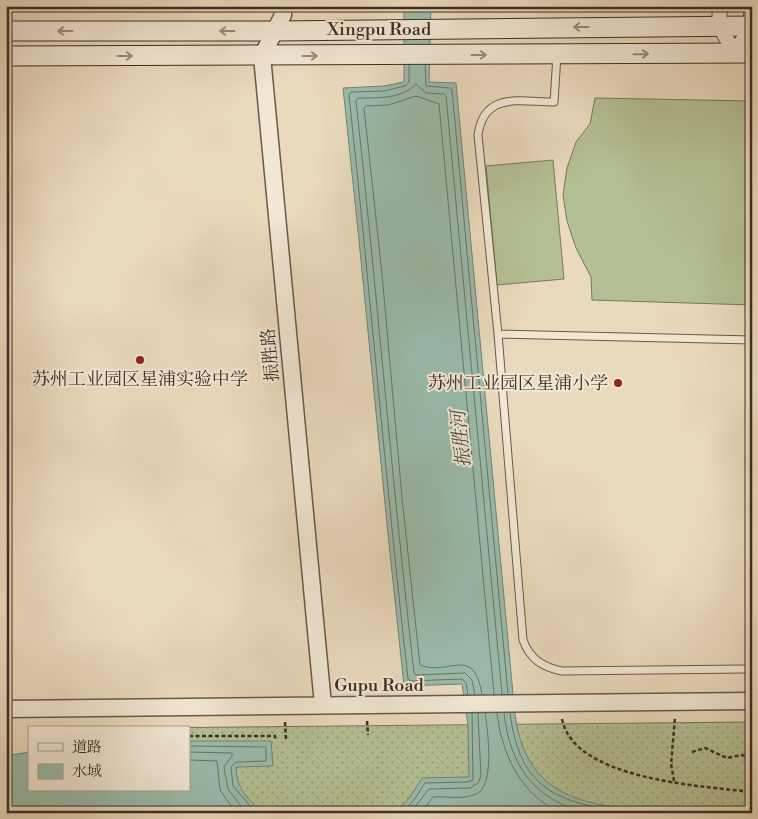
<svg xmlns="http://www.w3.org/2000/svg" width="758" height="819" font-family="'Libre Bodoni','Noto Serif SC',serif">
	<defs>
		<pattern id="grass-dots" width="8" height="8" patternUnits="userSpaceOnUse" patternTransform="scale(1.25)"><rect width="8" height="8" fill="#b4c093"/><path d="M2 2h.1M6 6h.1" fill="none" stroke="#949c78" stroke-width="1.8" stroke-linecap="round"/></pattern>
	</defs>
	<rect width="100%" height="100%" fill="#eadabd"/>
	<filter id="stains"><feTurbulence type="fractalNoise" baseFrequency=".004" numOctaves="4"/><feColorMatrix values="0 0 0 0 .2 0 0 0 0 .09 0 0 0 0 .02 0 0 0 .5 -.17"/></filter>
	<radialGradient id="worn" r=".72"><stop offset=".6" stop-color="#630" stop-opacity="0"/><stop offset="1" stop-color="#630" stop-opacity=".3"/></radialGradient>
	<!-- grass -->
	<path fill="url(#grass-dots)" stroke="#78775b" d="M752,722V813H130L189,790V728H135Z"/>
	<!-- pitch -->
	<path fill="#b4c093" stroke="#78775b" d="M595,98L752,101V305L592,300L591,277L576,248L567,221L563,195L567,168L576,142L590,124Z
		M553,160L564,279L497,285L486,166Z"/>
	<!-- water -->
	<path fill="#99bbab" stroke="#748375" d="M404,6H431L429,82L456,83L512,683C514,704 515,727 523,747C547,809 613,806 669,813H395L410,797L422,778L469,777L468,725L462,684L404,686C382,487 365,287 343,88L384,86L404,82Z
		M189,741H271L273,766L236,767C236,787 248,801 264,813H6V756L29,752V790H189Z"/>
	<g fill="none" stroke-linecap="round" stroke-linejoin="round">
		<!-- shore -->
		<path stroke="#6b7467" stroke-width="1" d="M409,65V82L405,86L384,91L351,92L349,95C370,290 386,485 408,679L411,681L462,679L466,683L468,695
			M425,65L426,86L450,88L452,90L508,694
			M475,695L472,680L465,673L416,675L414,673C392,482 377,292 356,101L358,98C378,98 402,99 416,84L426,93L444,94L446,96L502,694
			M482,695C474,643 448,677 420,665L402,498L382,274L364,108L366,106L388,105L416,96L439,104L494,694
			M497,713C502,755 521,795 561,813
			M504,713C510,766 534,800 587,813
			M510,713C520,792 559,802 628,813
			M189,746L266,747V761L236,762L231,767L233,786L256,813
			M189,752L232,753V756L224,767L228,789L246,813
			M189,760L217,761L220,790L236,813
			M402,813L414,800L425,783L468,782L473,780L472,713
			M410,813L429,789L470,788L478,783L481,776L478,713
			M421,813L433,797C446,796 464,800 476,794C495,787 488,731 485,713"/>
		<!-- service casing -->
		<g stroke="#68594a" stroke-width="9">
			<path id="service" d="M557,55L554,102C521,102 484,91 478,135L498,334L523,640C530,659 542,667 562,671L744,669
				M498,334L752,340"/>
		</g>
		<!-- minor casing -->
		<g stroke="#68594a" stroke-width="16">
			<path id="minor" d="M720,6L719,26L735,53L751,26V6"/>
		</g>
		<!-- tertiary casing -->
		<g stroke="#68594a" stroke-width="19">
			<path id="tertiary" d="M283,6V15L262,56L323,705
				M6,709L752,701"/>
		</g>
		<!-- secondary casing -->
		<g stroke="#3d2e23" stroke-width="21">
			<path id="secondary" d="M6,31H276L752,26
				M6,56L752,53"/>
		</g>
		<!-- path -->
		<path stroke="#3d2e23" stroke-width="2.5" stroke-dasharray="4 2.5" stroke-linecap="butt" d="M562,719C574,780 702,786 752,792
			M367,721L368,735
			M285,722L286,741
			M189,736H275V741
			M692,752L705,748L727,758L741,755L752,757
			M674,781L671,764L675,718"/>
		<!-- service -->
		<use href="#service" stroke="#f1e7d4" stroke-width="7"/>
		<!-- minor -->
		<use href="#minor" stroke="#f1e7d4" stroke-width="14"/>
		<!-- tertiary -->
		<use href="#tertiary" stroke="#f1e7d4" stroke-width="16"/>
		<!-- secondary -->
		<use href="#secondary" stroke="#f1e7d4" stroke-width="19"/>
	</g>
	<!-- one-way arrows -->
	<defs><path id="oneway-shaft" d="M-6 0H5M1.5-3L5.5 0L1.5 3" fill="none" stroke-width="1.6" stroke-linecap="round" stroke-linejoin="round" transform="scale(1.25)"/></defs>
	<g stroke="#978a7c">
		<use href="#oneway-shaft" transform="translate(581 27) rotate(180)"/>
		<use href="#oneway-shaft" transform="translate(65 31) rotate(180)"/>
		<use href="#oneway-shaft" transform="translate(227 31) rotate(-180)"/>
		<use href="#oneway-shaft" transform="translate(641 54) rotate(-1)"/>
		<use href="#oneway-shaft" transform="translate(479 55)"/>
		<use href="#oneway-shaft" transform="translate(125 56)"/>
		<use href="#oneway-shaft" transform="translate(310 56)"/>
	</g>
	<!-- markers -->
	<g fill="#8f2418" stroke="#f1e7d4" stroke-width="2">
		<circle cx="140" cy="360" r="5"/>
		<circle cx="618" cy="383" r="5"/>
	</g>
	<g text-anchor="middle" stroke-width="4" stroke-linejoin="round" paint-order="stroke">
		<!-- street labels -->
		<g font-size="18" fill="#3d2e23" stroke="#f1e7d4">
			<text x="379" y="35">Xingpu Road</text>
			<text transform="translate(270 355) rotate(-95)" y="6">振胜路</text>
			<text x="379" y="691">Gupu Road</text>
		</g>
		<!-- poi labels -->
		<g font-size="18" fill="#3d2e23" stroke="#f1e7d4">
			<text x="140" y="385">苏州工业园区星浦实验中学</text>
			<text x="608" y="389" text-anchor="end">苏州工业园区星浦小学</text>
		</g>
		<!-- water labels -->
		<g font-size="19" font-style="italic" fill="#4f4a3e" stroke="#f1e7d4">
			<text transform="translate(460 439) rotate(-96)" y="7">振胜河</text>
		</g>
	</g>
	<!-- margin -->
	<rect width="758" height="819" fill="none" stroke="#eadabd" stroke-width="25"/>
	<rect x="8" y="8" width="743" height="804" fill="none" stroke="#3d2e23" stroke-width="2.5"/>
	<rect x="12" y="12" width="733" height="794" fill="none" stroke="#3d2e23"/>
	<!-- legend -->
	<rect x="28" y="726" width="162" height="65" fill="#f1e7d4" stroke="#a99d8d"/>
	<rect x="38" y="743" width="25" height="8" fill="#f1e7d4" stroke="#a99d8d"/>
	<text x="72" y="752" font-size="15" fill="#3d2e23">道路</text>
	<rect x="38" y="764" width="25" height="15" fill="#99bbab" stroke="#a99d8d"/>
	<text x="72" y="776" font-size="15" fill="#3d2e23">水域</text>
	<rect width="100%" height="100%" filter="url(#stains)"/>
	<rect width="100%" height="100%" fill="url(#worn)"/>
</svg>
